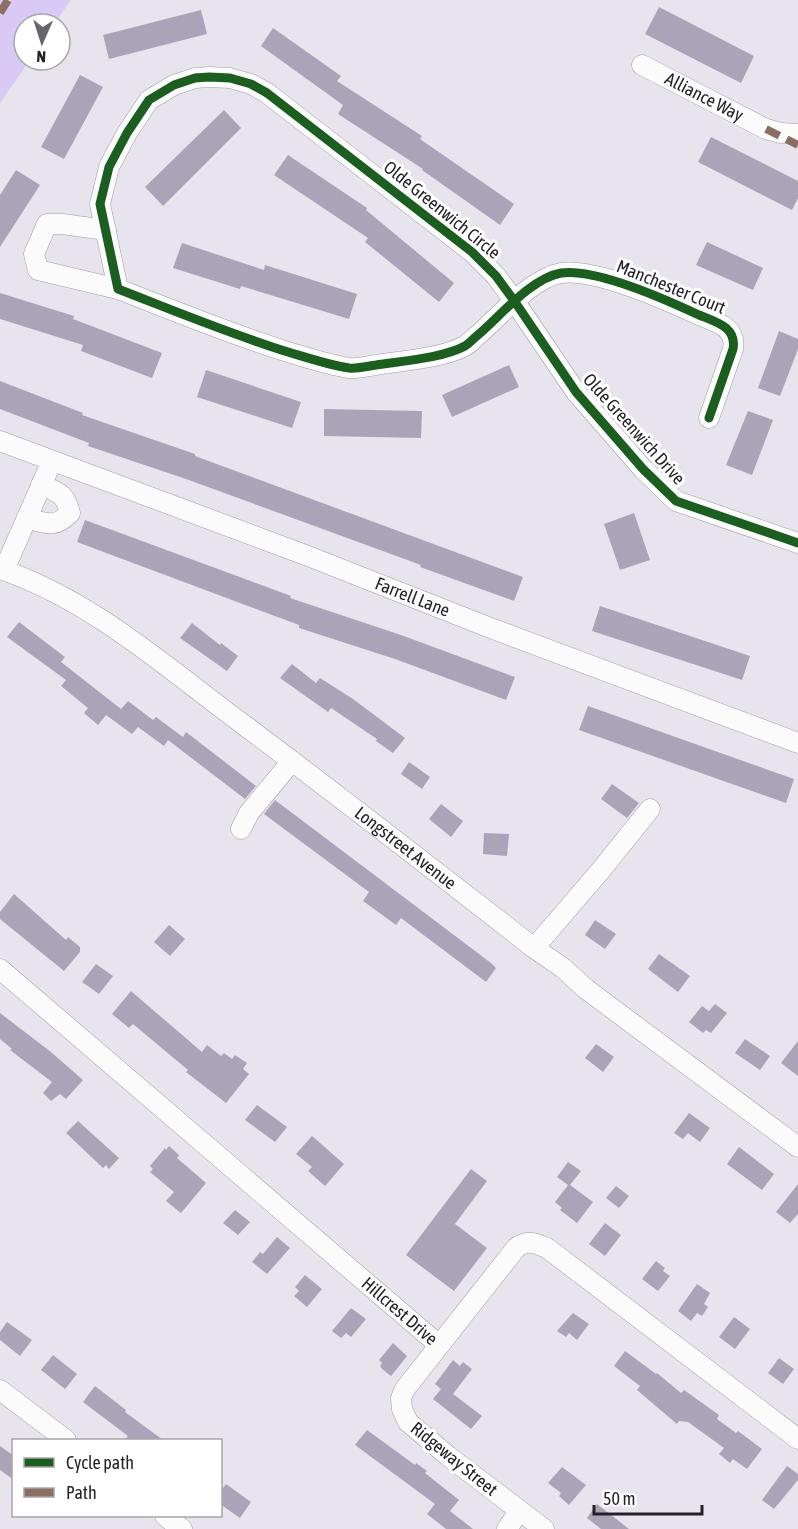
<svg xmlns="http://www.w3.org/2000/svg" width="798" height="1529" font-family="'Asap Condensed',sans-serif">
	<rect width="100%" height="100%" fill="#e7e4ee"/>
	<!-- green -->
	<path fill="#d9caf5" d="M0,0H71L54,24H24V60H30L0,103Z"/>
	<!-- building -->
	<path fill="#aba4b8" d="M659,7L754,56L741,83L645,34Z
		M201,10L207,34L109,59L103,35Z
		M273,28L341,76L337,81L422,136L420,139L514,204L500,225L422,170L423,169L338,114L343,105L261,46Z
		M80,75L103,87L64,159L41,147Z
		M224,110L241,128L163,206L145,187Z
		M711,137L798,181V198L792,210L698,162Z
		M288,155L367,208L366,210L454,283L439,302L365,242L368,238L274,175Z
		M16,170L40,185L0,247V195Z
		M707,242L763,268L753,290L696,265Z
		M182,243L264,270L265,265L357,294L349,319L241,286L240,289L173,268Z
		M0,293L74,316L73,319L162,353L152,378L81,351L83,345L0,319Z
		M779,331L798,339V349L780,396L758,388Z
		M509,365L519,387L452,417L442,395Z
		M206,370L301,402L292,428L197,397Z
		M0,381L83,413L82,415L195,454V456L523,577L514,601L420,567L421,565L186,479L88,446L89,443L0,409Z
		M324,409L422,411L421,438L324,436Z
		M748,411L773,420L752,475L726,465Z
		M634,513L650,560L620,570L604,524Z
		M85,520L291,596L290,598L401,635L515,677L506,700L395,659L299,628V625L77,542Z
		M600,606L750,656L742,680L592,631Z
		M19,622L65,657L61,662L121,709L128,701L153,720L156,717L183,737L186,732L256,786L245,799L168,740L164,746L138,727L132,734L106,715L98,725L84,713L88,708L61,686L66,680L7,637Z
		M192,623L220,645L221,643L238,656L227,671L180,638Z
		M292,664L316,683L320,678L353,699L405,738L393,753L376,741L377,739L331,708L328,712L280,678Z
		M588,706L794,779L786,803L579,730Z
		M409,762L430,777L422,789L401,774Z
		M612,784L639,803L627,818L601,799Z
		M275,800L491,963L496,968L486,982L401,918L396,925L363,901L369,892L264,814Z
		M441,804L463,821L451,837L429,819Z
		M484,833L509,834L507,856L483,854Z
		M14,894L66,940L68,937L80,947V952L64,971L0,919V912Z
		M595,920L616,934L605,949L585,935Z
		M169,925L185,939L170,956L154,942Z
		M659,954L690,976L678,992L648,969Z
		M96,964L113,976L99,994L82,982Z
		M131,991L202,1052L207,1045L221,1056L224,1053L232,1059L235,1055L247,1063L243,1069L249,1074L226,1103L186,1072L188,1070L133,1024L129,1028L112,1014Z
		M715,1004L727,1013L711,1033L706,1030L703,1033L689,1022L702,1006L709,1011Z
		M0,1013L51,1052L83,1080L66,1099L60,1094L51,1101L43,1093L52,1082L10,1050L12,1049L0,1039Z
		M745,1039L770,1056L760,1070L735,1053Z
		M798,1041V1076L781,1063Z
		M596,1044L614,1057L603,1072L585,1058Z
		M257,1105L287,1127L275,1142L245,1120Z
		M689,1113L710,1128L700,1142L688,1133L683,1139L674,1133Z
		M78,1121L119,1158L109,1169L106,1165L103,1168L66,1133Z
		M312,1136L344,1164L325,1186L308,1171L312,1167L296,1154Z
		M169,1146L179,1155L177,1158L206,1183L181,1213L166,1201L174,1192L150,1172L153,1169L150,1166L165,1148L166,1150Z
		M739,1147L774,1174L762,1190L727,1164Z
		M568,1162L581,1171L570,1185L593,1202L577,1223L560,1210L562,1208L555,1202L568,1185L557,1177Z
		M471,1169L487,1181L455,1224L487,1248L454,1291L406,1255Z
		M798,1184V1214L790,1223L776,1212Z
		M616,1186L629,1196L619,1208L606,1198Z
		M235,1210L250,1222L238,1235L223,1223Z
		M605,1223L621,1235L605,1256L589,1244Z
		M277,1237L290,1248L267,1274L252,1262L260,1252L263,1254Z
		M656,1261L665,1268L663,1271L670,1276L658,1291L642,1279Z
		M305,1275L322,1289L307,1307L294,1296L299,1291L295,1287Z
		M697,1284L710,1293L704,1304L708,1307L702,1316L697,1313L691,1321L678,1311Z
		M351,1308L366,1319L351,1337L346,1333L341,1338L332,1331Z
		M573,1313L589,1324L577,1340L569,1333L566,1337L557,1331Z
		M734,1317L750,1329L735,1349L719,1337Z
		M7,1322L32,1340L20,1356L0,1340V1332Z
		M393,1343L407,1356L391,1376L382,1369L380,1366L382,1363L379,1360Z
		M625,1351L652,1371L656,1374L657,1373L681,1393L684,1390L719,1415L717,1419L736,1433L738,1431L762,1449L747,1469L733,1459L730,1463L719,1454L724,1448L688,1422L679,1421L677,1424L637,1390L640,1386L614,1366Z
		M53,1355L77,1374L65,1389L41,1370Z
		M779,1358L794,1369L783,1384L768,1373Z
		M453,1360L460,1366L463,1362L472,1369L453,1394L482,1416L471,1429L433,1399L441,1389L435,1384Z
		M95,1386L126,1410L125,1412L163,1440H124L128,1436L83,1402Z
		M367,1430L415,1465L416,1463L427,1471L425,1473L459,1500L450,1511L473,1529H446L427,1514L435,1504L355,1445Z
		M0,1446L14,1456V1480L0,1470Z
		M787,1466L798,1474V1480L774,1509L762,1500Z
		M562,1467L586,1485L569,1505L559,1496L561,1493L548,1483Z
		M226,1484L251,1502L240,1518L220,1504V1492Z
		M597,1504L629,1529H601L587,1518Z"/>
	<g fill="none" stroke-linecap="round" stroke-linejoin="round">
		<!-- minor casing -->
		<g stroke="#9f9da4" stroke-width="21">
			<g id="minor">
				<path id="s1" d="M642,65L766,129L781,133L798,134"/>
				<path d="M106,230L62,224H47L34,254L38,270L118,289"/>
				<path d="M709,418L733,349C737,327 716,322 699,315C667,300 595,268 561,273C532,278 501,315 479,334C474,338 470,343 465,346C443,358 401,361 376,365C368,366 358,369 349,368C329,365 308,358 288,352C230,334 175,311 118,289L100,204L109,167L127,133L149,100L174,85L195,78L209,77L230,78L251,84L267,93L472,252L496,276L515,302L576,392L643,469L676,501L798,543"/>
				<path id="s2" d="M0,441L308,556L488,627L798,743"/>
				<path d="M27,518C45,523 55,529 70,513C65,493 58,492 41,485"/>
				<path id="s3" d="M0,569C88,599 159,661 232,716C334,792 434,870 534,948L563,968L586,989L798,1147"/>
				<path d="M4,570L52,461"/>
				<path d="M241,829L249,813L292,761"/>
				<path d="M534,948L601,870L650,809"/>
				<path id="s4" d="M0,969L439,1345"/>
				<path d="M0,1390L66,1440"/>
				<path d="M165,1516L182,1529"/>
				<path d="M507,1529L519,1511"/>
				<path d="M544,1529L448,1456L408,1422L402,1409L401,1398L405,1389L516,1248C527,1239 535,1243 547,1248L798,1439"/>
			</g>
		</g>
		<!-- minor -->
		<use href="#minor" stroke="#fbfbfc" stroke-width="20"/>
		<!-- quiet -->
		<path stroke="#8d6e63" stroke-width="8" stroke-dasharray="15 8" stroke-linecap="butt" d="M0,13L8,0
			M766,129L798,145"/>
		<!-- cycleway casing -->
		<g stroke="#fff" stroke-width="13">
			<path id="cycleway" d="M709,418L733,349C737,327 716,322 699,315C667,300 595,268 561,273C532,278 501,315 479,334C474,338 470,343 465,346C443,358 401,361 376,365C368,366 358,369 349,368C329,365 308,358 288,352C230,334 175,311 118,289L100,204L109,167L127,133L149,100L174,85L195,78L209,77L230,78L251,84L267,93L472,252L496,276L515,302L576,392L643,469L676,501L798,543"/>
		</g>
		<!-- cycleway -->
		<use href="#cycleway" stroke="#1b5e20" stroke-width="9"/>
	</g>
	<g text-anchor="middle" stroke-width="6" stroke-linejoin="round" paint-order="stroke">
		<!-- street labels -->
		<g font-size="18" fill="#242228" stroke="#fff">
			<text dy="6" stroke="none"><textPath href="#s1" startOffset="70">Alliance Way</textPath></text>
			<text transform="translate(442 210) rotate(39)" y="6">Olde Greenwich Circle</text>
			<text transform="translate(671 287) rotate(22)" y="6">Manchester Court</text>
			<text transform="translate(634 429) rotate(48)" y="6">Olde Greenwich Drive</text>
			<text dy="6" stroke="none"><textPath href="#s2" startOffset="441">Farrell Lane</textPath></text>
			<text dy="6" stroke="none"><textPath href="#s3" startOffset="494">Longstreet Avenue</textPath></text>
			<text dy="6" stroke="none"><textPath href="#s4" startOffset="526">Hillcrest Drive</textPath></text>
			<text transform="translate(454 1459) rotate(39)" y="6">Ridgeway Street</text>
		</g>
	</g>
	<!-- legend -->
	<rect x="12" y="1439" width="210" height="78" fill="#ffffff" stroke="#a7a7a9" stroke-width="1.5"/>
	<rect x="24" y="1458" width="30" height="9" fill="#1b5e20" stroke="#a7a7a9" stroke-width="1.5"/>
	<text x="66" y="1469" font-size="18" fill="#242228">Cycle path</text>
	<rect x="24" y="1488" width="30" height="9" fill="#8d6e63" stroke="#a7a7a9" stroke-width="1.5"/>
	<text x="66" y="1499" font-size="18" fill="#242228">Path</text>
	<!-- north arrow -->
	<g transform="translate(42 42) rotate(183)"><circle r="28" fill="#ffffff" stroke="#a7a7a9" stroke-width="1.5"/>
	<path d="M0-4.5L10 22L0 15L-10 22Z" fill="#68666d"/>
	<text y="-9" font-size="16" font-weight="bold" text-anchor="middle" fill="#242228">N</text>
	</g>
	<!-- scale -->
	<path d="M594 1505v9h108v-9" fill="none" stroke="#242228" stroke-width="3"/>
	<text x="603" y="1505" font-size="18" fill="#242228" stroke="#ffffff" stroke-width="4.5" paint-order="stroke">50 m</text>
</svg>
